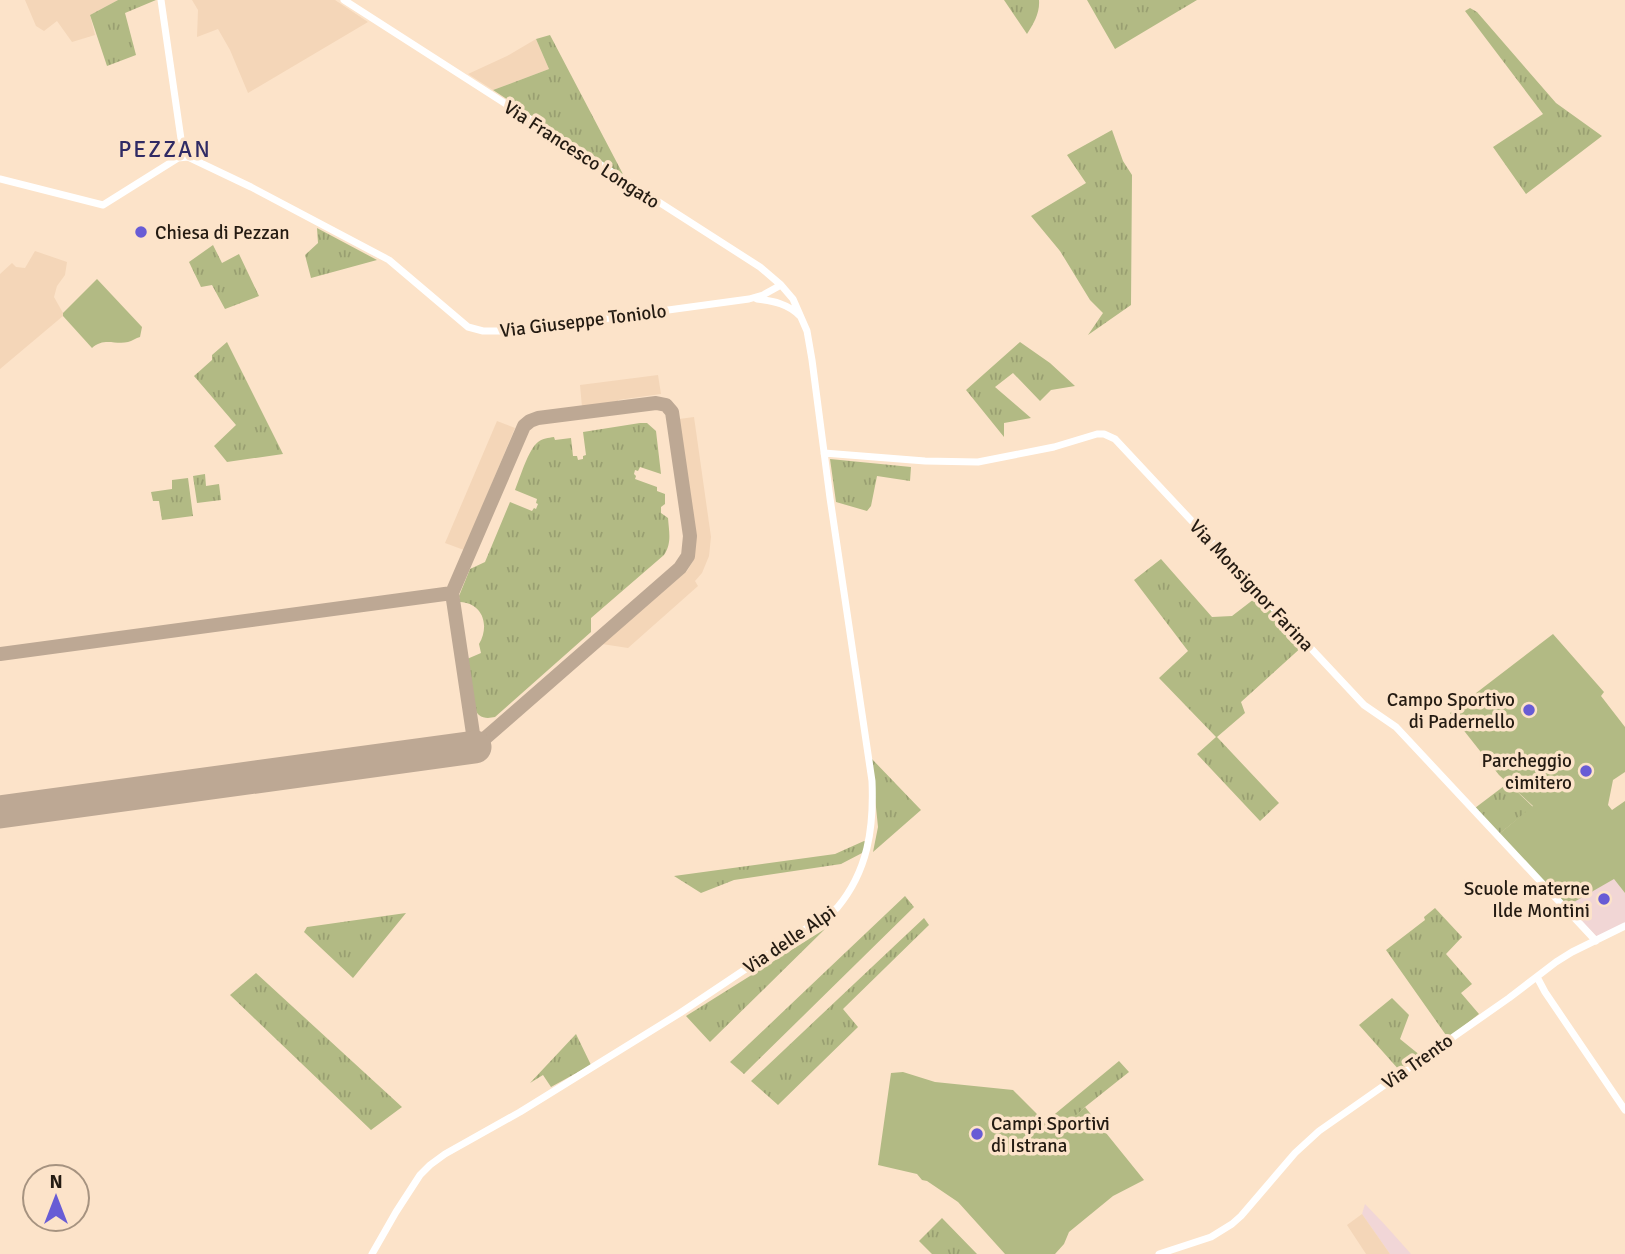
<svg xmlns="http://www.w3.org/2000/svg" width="1625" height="1254" font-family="Signika,sans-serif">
	<defs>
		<pattern id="grass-tufts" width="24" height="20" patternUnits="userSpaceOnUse" patternTransform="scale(1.75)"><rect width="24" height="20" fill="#b2ba84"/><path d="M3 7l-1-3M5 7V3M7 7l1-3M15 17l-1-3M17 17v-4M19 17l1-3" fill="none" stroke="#999f71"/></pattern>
	</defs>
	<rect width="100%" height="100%" fill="#fce3c9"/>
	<!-- commercial -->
	<path fill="#f1d6d7" d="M1365,1204L1386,1226L1411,1254H1390L1362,1214Z"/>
	<!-- built -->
	<path fill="#f4d6b8" d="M25,0H118L90,15L95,35L72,42L57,21L44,31L36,26Z
		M192,0H335L368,22L248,93L230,50L218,29L197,37L198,10Z
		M536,39L549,69L493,90L468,74L507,56Z
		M35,251L67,262L65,275L57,286L54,297L63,313V316L0,369V274L12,263L16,267L25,268Z
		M658,375L661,394L618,400V402L582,407L580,385Z
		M694,417L711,537L709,556L702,573L695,581L698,586L628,648L602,644L687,571L693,561L695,535L679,419Z
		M497,421L515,428L464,550L445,543Z
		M1362,1214L1390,1254H1366L1347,1225Z"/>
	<!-- education -->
	<path fill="#f1d6d5" d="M1614,878L1625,893V924L1598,938L1567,906Z"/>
	<!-- grass -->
	<path fill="url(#grass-tufts)" d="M118,0H156L125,13L136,55L107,66L90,15Z
		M1004,0H1039C1040,13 1034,23 1027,34Z
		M1087,0H1197L1115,49Z
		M1470,8L1477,12L1556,103L1602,136L1526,194L1493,147L1543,114L1465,11Z
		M550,35L625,178L493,90L549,69L536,39Z
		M1112,130L1123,161L1132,175L1131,305L1088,335L1103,313L1090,300L1060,251L1031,216L1086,183L1067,155Z
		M317,228L377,260L311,278L305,255L318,243Z
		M213,245L222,263L239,254L259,296L225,309L212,285L201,287L189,262Z
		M227,342L283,454L227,462L214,446L236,425L194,376L212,360V355Z
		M1020,342L1050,363L1075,386L1051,390L1040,401L1013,373L995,387L1031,418L1004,423V437L966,390Z
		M640,423H647L656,431L661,474L640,467L638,471L635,470L634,474L636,476L635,479L657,487V491L665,494V504L661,507V513L668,518C669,532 672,543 664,555L591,618V632L495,717C490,718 484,719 479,715C470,707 469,672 467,659L481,653L479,644C490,626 483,603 460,602L459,596L470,569L485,562L510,502L532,511L534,508L536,509L538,504L536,503L537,499L515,490C520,478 528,450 538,442C543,438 548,438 554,437L555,440L571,438L573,456H577L578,460L583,459V456L586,455L583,432Z
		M830,459L911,467L910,481L877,476L871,506L867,511L836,502Z
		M205,474L206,486L219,484L221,500L197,503L193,476Z
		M188,478L193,516L162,520L159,501H153L151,492L172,489V480Z
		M1161,559L1212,617L1232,616L1258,596L1304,645L1241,702L1245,713L1217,737L1279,803L1260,821L1197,754L1216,737L1159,678L1188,651L1134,580Z
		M871,758L921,810L873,852L878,827Z
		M1508,783L1533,807L1499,834L1475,808Z
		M864,841L867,842L864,852L841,864L734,880L701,893L674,876L835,854Z
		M905,896L914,907L744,1074L730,1062Z
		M1435,908L1462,937L1446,954L1472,984L1461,993L1479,1014L1448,1038L1386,950L1425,920L1424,917Z
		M406,913L353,978L304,932L307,927Z
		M924,918L929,925L843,1009L858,1027L778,1105L751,1081Z
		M825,929L710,1042L686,1016Z
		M256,973L402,1107L371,1130L230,995Z
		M1392,998L1409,1015L1400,1039L1421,1056L1400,1071L1359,1025Z
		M576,1034L591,1065L551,1087L543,1075L530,1083Z
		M1119,1061L1129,1072L1085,1107L1055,1136L1044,1123Z
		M942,1218L977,1254H932L919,1241Z"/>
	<!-- pitch -->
	<path fill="#b2ba84" d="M97,279L142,327L140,337C136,338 132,341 128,342C115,345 104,337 92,348L63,316V313Z
		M1553,634L1604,692L1601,696L1625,727V772L1613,780L1608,805L1612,810L1625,801V893L1614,879L1567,906L1499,834L1533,806L1499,775L1450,713Z
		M903,1072L935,1082L1013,1090L1036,1113L1055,1135L1085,1107L1144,1180L1113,1196L1069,1232L1064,1244L1055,1254H1005L958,1202L927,1181L922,1180L917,1174L878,1165L891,1073Z"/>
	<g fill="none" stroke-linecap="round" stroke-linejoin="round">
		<!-- taxiway -->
		<path stroke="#bda894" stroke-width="14" d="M452,593L524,426L530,421L538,418L656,403L666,405L672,412L690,536L688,556L680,568L475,747
			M0,654L452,593L475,747"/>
		<!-- runway -->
		<path stroke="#bda894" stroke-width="33" d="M0,812L475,747"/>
		<!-- secondary -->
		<path stroke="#fff" stroke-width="7" d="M161,0L181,139L185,150L193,159
			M344,0L760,267L781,285L793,299L807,331L812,360L830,498L872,781C874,828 868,871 837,908L680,1013L520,1112L445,1154L430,1165L420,1175L396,1212L372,1254
			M0,179L103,205L178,158L188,157L251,187L389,260L468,327L483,331H514L749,299L763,295L781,285
			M757,299C774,301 788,304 800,316
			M824,453L925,461L978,462L1054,447L1097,434H1104L1115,439L1364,705L1396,727L1596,941
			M1537,977L1545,992L1625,1110
			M1159,1254L1211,1237L1232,1224L1241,1216L1295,1153L1319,1131L1509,998L1556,962L1572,952L1625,926"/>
	</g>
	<!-- markers -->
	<g fill="#685cd5" stroke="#fce3c9" stroke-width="2.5">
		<circle cx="141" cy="232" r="7"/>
		<circle cx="1529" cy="710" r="7"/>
		<circle cx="1586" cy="771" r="7"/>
		<circle cx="1604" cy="899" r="7"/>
		<circle cx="977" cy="1134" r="7"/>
	</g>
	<g text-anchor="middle" stroke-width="7" stroke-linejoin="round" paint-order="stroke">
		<!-- street labels -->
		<g font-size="19" fill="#241b12" stroke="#fce3c9">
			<text transform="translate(582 154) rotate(33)" y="7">Via Francesco Longato</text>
			<text transform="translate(583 320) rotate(-7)" y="7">Via Giuseppe Toniolo</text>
			<text transform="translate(1252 585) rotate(47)" y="7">Via Monsignor Farina</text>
			<text transform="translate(789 939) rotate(-34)" y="7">Via delle Alpi</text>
			<text transform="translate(1417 1061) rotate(-35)" y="7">Via Trento</text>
		</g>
		<!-- poi labels -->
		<g font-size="19" fill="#241b12" stroke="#fce3c9" text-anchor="end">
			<text x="155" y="239" text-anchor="start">Chiesa di Pezzan</text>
			<text x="1515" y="706">Campo Sportivo<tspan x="1515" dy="22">di Padernello</tspan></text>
			<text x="1572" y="767">Parcheggio<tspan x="1572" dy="22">cimitero</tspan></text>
			<text x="1590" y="895">Scuole materne<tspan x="1590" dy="22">Ilde Montini</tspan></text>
			<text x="991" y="1130" text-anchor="start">Campi Sportivi<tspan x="991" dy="22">di Istrana</tspan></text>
		</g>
		<!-- quarter labels -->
		<g font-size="23" letter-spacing="2" fill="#2f2a64" stroke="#fce3c9">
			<text x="165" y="157">PEZZAN</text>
		</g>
	</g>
	<!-- north arrow -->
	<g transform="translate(56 1198)"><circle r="33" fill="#fce3c9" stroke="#a69380" stroke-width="2"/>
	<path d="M0-5L12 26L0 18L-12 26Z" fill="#685cd5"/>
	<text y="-10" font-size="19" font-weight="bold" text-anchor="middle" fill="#241b12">N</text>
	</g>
</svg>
